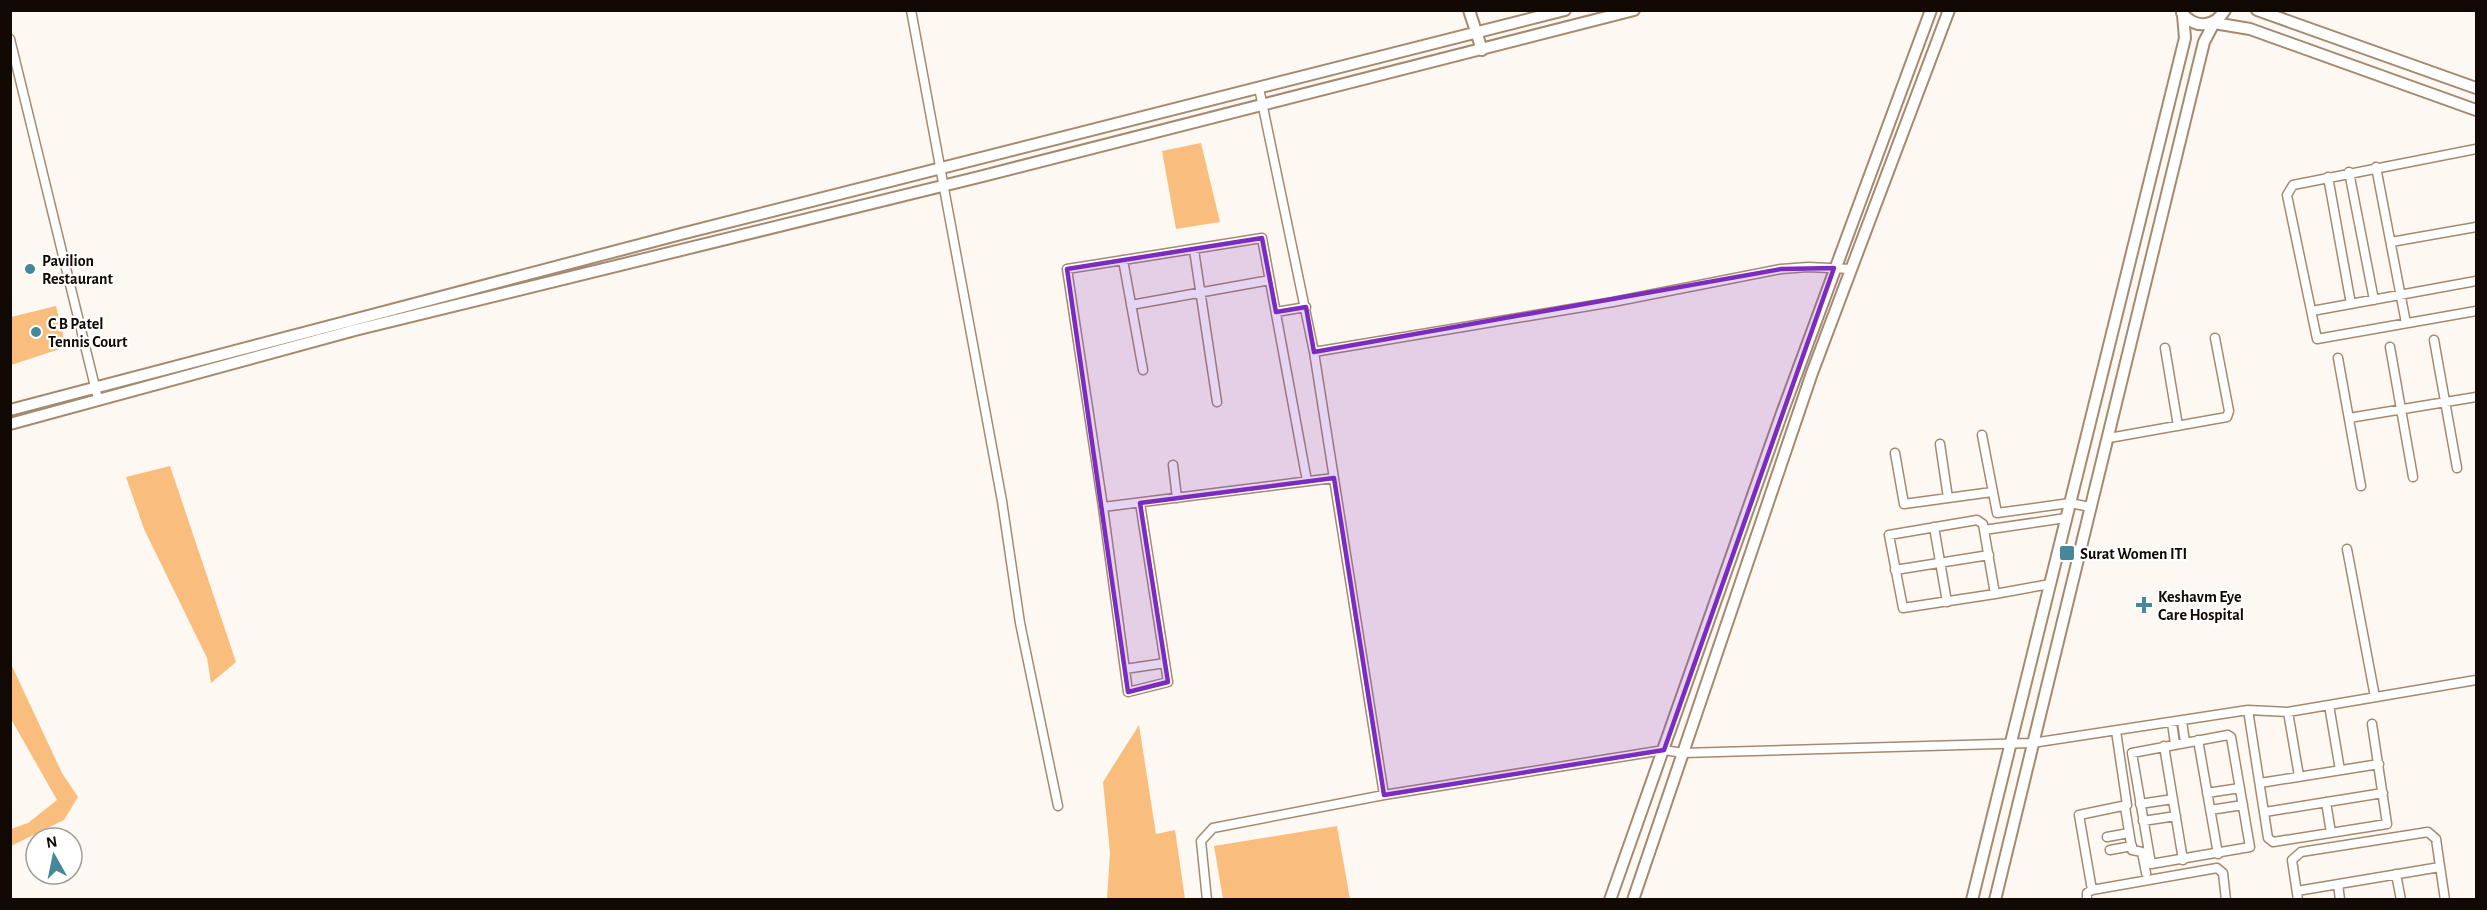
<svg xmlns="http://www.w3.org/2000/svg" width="2487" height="910" font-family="'Alegreya Sans',sans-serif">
	<rect width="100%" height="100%" fill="#fef8f2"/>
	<!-- green -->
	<path fill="#f9bd7d" d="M1201,143L1220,222L1176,229L1162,151Z
		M56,306L66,347L11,365V317Z
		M170,466L236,662L211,683L207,658L144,529L126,477Z
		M11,664L62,773L78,797L64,820L11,846V829L28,823L57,800L11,719Z
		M1139,725L1156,834L1175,830L1185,899H1107L1110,853L1103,782Z
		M1337,826L1350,899H1223L1214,846Z"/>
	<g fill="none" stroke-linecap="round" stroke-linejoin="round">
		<!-- street casing -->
		<g stroke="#a48a70" stroke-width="11">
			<path id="street" d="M911,10L1002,501L1020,623L1058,806
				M10,39L98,399
				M1259,88L1314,352L1384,795
				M2476,149L2293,185L2287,195L2317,339L2476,311
				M2376,167L2406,323
				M2349,172L2374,300
				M2328,177L2351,304
				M2391,242L2476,227
				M1194,250L1217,402
				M1123,260L1143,370
				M1131,305L1270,280
				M2312,311L2476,281
				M1276,312L1306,307
				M2434,340L2457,468
				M2390,347L2413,477
				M2165,348L2178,426
				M1314,352L1613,302L1781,269L1808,267L1851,269
				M2338,358L2361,486
				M2349,418L2476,397
				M1982,435L1997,513L2070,503L2090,507
				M2109,438L2227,417L2229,411L2215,338
				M1940,444L1948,498
				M1895,453L1904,504L1992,492
				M1173,465L1177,498
				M1307,481L1262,238L1067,269L1103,507L1317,480L1334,478
				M1103,507L1128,692L1168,682L1140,503
				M1977,520L1983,524L1995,594L1903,608L1889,535Z
				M1934,527L1947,602
				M1984,530L2066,518
				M2347,549L2375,697
				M1895,570L1989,555
				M1995,594L2050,584
				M1125,669L1165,663
				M2329,705L2340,770
				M2248,710L2268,838L2273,842L2387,824L2372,724
				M2288,712L2299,776
				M2182,721L2185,742
				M2172,723L2175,744
				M2228,735L2231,737L2250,847L2151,864L2132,753Z
				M2198,740L2218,854
				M2164,746L2183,860
				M2260,783L2379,764
				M2207,793L2240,788
				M2326,802L2331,833
				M2140,804L2173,799
				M2125,807L2132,850L2142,852L2146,873
				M2210,810L2243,805
				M2265,812L2383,793
				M2143,821L2176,816
				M2107,837L2129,833
				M2110,850L2132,846
				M2396,874L2401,900
				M2338,884L2340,900
				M2092,890L2079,815L2127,805L2116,731
				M2297,891L2440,867
				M1207,900L1201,841L1213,828L1384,795L1664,750L1683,753L2032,743L2248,710L2288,712L2476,680
				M2087,900V893L2092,890L2217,868L2223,873L2226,900
				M2298,900L2292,860L2301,852L2428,832L2436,839L2445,900"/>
		</g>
		<!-- secondary casing -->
		<g stroke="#a48a70" stroke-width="14">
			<path id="secondary" d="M1469,10L1482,50
				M2257,10L2476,88
				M2182,13C2195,29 2214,28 2225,10
				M10,410L681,234L1565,10
				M10,424L355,330L979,177L1634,10
				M1610,900L1782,413L1931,10
				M1633,900L1812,373L1949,10
				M1972,900L2185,38L2183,15
				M1995,900L2204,42L2214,23L2250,29L2476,110"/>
		</g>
		<!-- street -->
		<use href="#street" stroke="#fff" stroke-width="8"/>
		<!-- secondary -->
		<use href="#secondary" stroke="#fff" stroke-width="10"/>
	</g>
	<!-- marked area -->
	<path fill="#7b2cbf" fill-opacity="0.2" stroke="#7b2cbf" stroke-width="4.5" stroke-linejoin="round" d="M1262,238L1276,312L1306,307L1314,352L1781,269L1834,268L1664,750L1384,795L1334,478L1140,503L1168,682L1128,692L1067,269Z"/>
	<!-- markers -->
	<g fill="#468799" stroke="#fff" stroke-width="2">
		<circle cx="30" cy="269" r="6"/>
		<circle cx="36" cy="332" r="6"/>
		<rect x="2059" y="545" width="16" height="16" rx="3"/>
		<path d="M2141 596h6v6h6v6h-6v6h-6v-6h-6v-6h6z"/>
	</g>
	<g text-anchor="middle" stroke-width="4.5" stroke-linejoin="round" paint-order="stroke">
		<!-- poi labels -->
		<g font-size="16" font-weight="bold" fill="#120902" stroke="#fff" text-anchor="start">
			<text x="42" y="266">Pavilion<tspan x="42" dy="18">Restaurant</tspan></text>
			<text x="48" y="329">C B Patel<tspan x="48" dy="18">Tennis Court</tspan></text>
			<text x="2080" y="559">Surat Women ITI</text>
			<text x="2158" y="602">Keshavm Eye<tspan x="2158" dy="18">Care Hospital</tspan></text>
		</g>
	</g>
	<!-- border -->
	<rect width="2487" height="910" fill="none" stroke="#120902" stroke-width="24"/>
	<!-- north arrow -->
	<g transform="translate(54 856) rotate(351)"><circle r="28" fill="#ffffff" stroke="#a09d9a" stroke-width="1.5"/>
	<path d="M0-4.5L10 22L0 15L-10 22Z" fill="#468799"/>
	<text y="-9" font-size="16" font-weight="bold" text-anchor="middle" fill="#120902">N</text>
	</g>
</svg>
